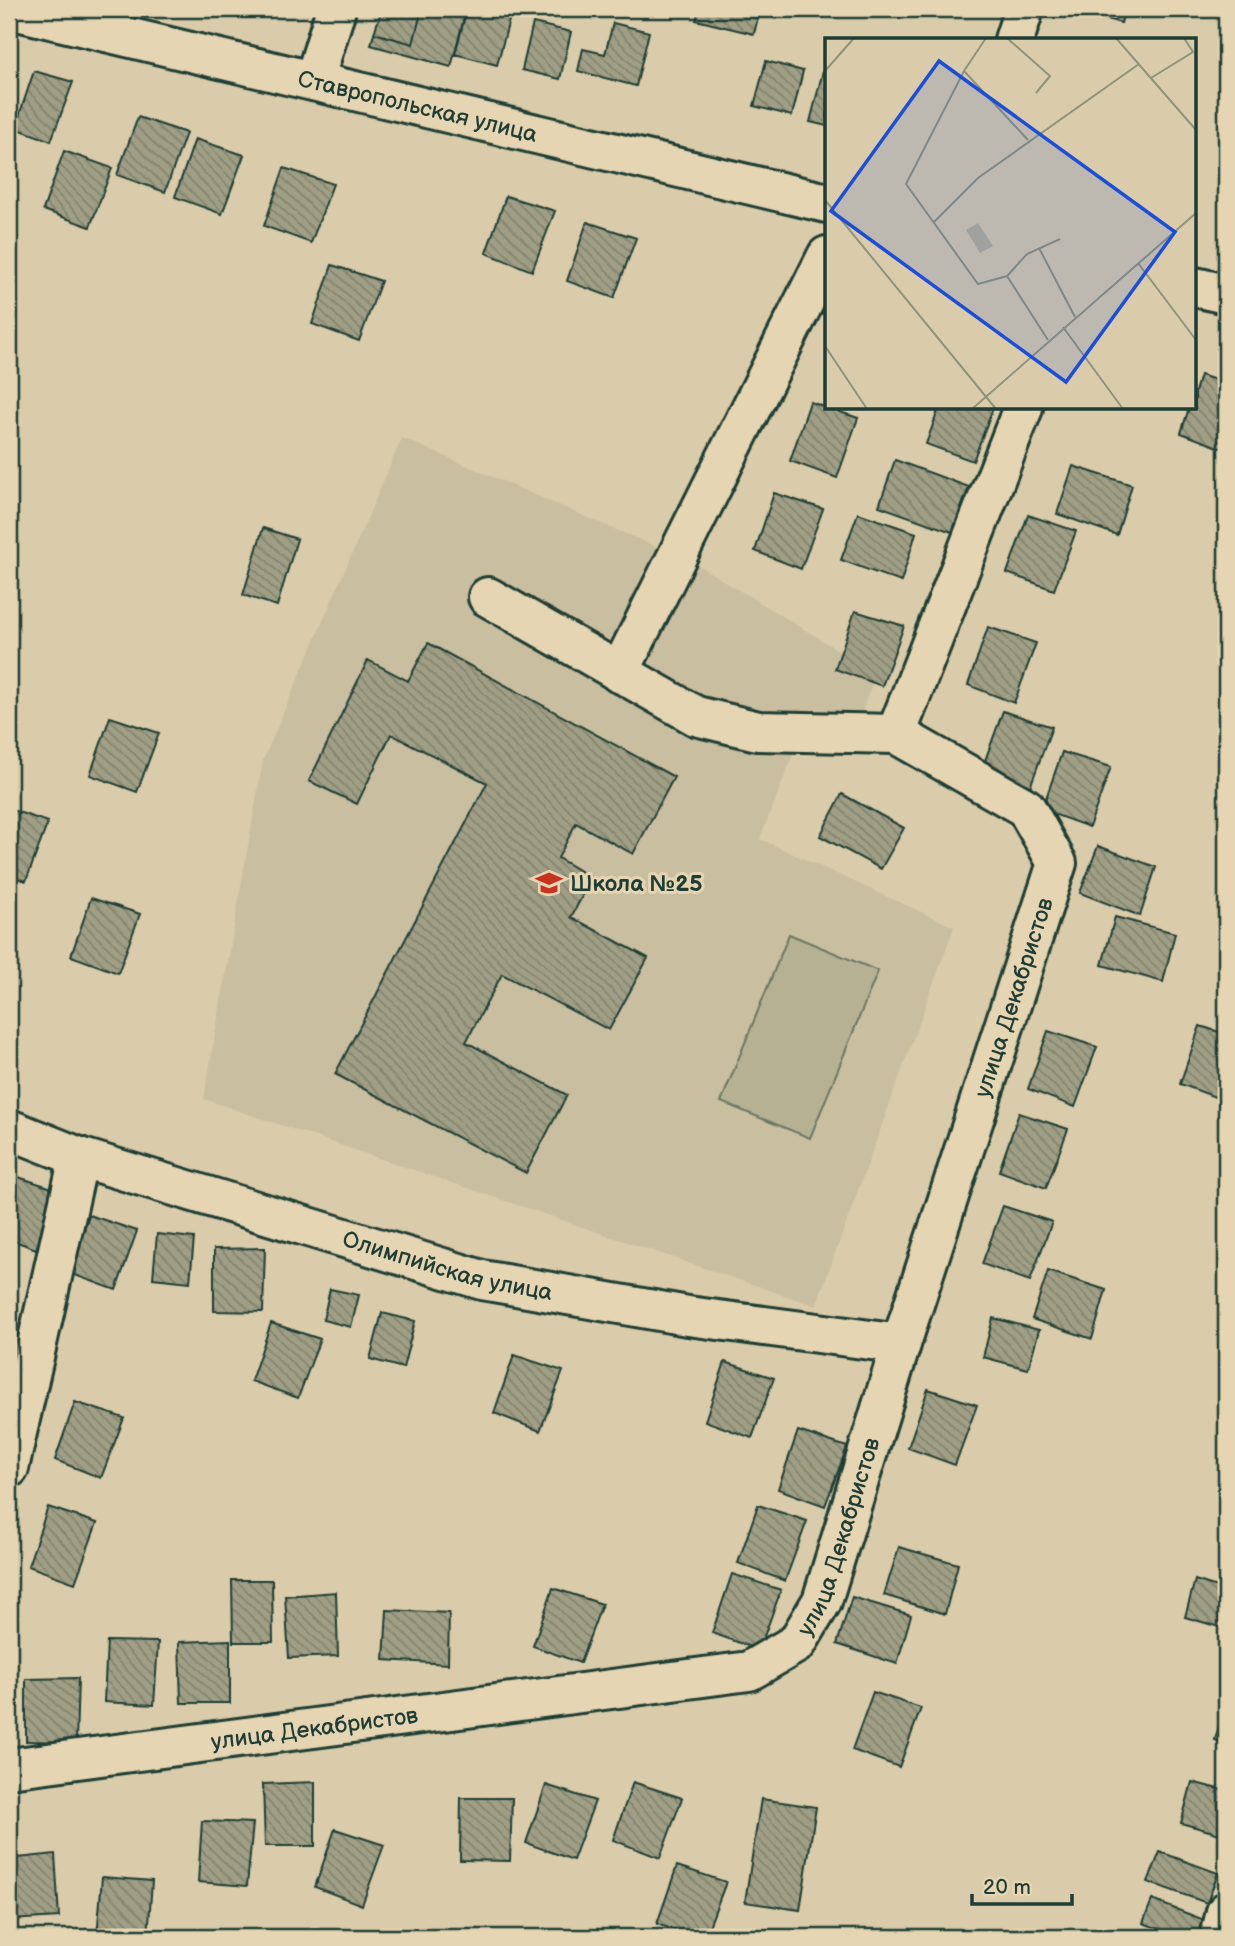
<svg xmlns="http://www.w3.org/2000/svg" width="1235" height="1946" font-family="'Balsamiq Sans',sans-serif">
	<defs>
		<pattern id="building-back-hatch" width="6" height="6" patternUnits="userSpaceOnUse" patternTransform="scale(1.75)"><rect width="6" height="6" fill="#a09f86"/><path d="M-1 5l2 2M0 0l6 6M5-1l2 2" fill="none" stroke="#82836e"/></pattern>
	</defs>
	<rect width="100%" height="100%" fill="#daccaa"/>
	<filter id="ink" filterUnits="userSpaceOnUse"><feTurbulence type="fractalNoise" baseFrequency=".0143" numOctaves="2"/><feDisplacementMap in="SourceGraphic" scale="14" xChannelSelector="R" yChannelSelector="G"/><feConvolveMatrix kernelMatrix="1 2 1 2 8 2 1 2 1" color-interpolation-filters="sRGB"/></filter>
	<g filter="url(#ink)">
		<!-- built -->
		<path fill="#c9be9f" d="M402,438L696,564L876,673L854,733L811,709L760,839L954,927L816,1306L204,1099L263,760Z"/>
		<!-- garden -->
		<path fill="#b7b194" stroke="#6b7764" stroke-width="2" d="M789,934L878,971L810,1138L721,1102Z"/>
		<!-- building -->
		<path fill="url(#building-back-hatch)" stroke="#1f3d34" stroke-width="2" d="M382,9H422L413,44L374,33Z
			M422,9H445L465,14L451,67L371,45L374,33L413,44Z
			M467,9H512L497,65L455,54Z
			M699,9H760L754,34L696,20Z
			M1085,9H1125L1121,23L1084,13Z
			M533,23L571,32L560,79L522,70Z
			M613,23L649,32L636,86L578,71L583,49L605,54Z
			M827,55V126L810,122Z
			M766,61L803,71L792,116L754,106Z
			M34,71L73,82L51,141L15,128Z
			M9,77L16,80L9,99Z
			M138,117L186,133L165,192L117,175Z
			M195,139L244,155L222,214L175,197Z
			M64,151L112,168L90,227L43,210Z
			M284,168L333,184L311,243L264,226Z
			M506,196L555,211L532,271L486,253Z
			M587,222L636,238L614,298L567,281Z
			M332,265L381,281L359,341L312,324Z
			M1200,375L1226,383V450L1181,433L1189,408H1195V392Z
			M810,402L858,418L837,478L790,461Z
			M939,408H993L973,461L926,444Z
			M895,460L969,487L952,532L879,506Z
			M1073,466L1132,485L1117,535L1057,514Z
			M774,493L823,509L801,569L755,551Z
			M858,513L916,533L901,582L841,560Z
			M1028,515L1076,531L1054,590L1007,573Z
			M263,528L297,539L277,606L243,595Z
			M855,611L904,626L882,686L835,669Z
			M988,627L1036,643L1014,703L968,685Z
			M428,643L674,777L633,854L576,823L558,858L592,878L571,917L648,958L609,1030L502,974L466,1042L567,1095L526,1173L335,1074L487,783L391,734L357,804L309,781L368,660L408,681Z
			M1003,711L1052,727L1030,787L982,769Z
			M110,717L159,733L137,792L90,775Z
			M1062,752L1111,767L1089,827L1042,810Z
			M842,794L904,828L881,869L820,836Z
			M9,809L48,822L26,881L9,875Z
			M1098,846L1156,867L1140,916L1080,893Z
			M91,898L140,914L118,973L71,956Z
			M1115,917L1175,933L1163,982L1102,965Z
			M1200,1026L1226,1034V1101L1180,1084Z
			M1048,1031L1097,1047L1075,1107L1028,1089Z
			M1019,1113L1068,1129L1046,1188L999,1171Z
			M9,1174L58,1190L36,1249L9,1239Z
			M1003,1206L1052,1222L1030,1281L982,1264Z
			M89,1215L137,1231L116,1290L69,1273Z
			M157,1234L194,1238L190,1282L153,1278Z
			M265,1248L263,1312L214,1311V1249Z
			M1048,1271L1106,1290L1092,1339L1032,1319Z
			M330,1289L359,1295L351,1327L323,1320Z
			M382,1313L415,1321L403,1368L370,1359Z
			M993,1318L1039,1330L1028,1369L983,1357Z
			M271,1323L320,1339L298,1398L251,1381Z
			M514,1355L563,1371L540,1431L494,1413Z
			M725,1362L774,1378L752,1438L705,1421Z
			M928,1389L977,1405L955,1465L908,1448Z
			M75,1402L124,1418L101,1478L55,1460Z
			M798,1431L847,1447L825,1506L778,1489Z
			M758,1505L807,1521L785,1581L738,1563Z
			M48,1507L97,1523L75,1583L28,1566Z
			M899,1547L958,1564L945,1614L884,1595Z
			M732,1574L781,1590L759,1650L712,1633Z
			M232,1580H272L273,1642H233Z
			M1195,1580L1226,1590V1629L1185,1617Z
			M553,1588L602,1604L580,1663L533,1646Z
			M336,1592L338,1656L289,1658L285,1596Z
			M852,1597L911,1615L897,1664L837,1644Z
			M387,1610L449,1613L448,1664L384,1660Z
			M230,1640V1703H181L179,1642Z
			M107,1641L158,1642L154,1705L104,1702Z
			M78,1678L76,1742L26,1741V1679Z
			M873,1692L921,1708L899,1767L852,1750Z
			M1226,1702V1743L1215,1740Z
			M315,1782V1846H265L263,1784Z
			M633,1782L682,1798L660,1858L613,1840Z
			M1192,1782L1226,1791V1812L1220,1834L1181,1823Z
			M546,1785L595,1801L573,1860L526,1843Z
			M461,1798H512L510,1861L460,1860Z
			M761,1799L816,1807L800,1910L745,1902Z
			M202,1821L253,1823L247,1886L198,1882Z
			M335,1829L384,1845L362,1905L315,1887Z
			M1160,1852L1218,1873L1207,1903L1148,1882Z
			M55,1854L59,1917L10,1920L9,1859Z
			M677,1866L726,1882L705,1937H693L657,1924Z
			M102,1877L152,1881L148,1937H97Z
			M1152,1900L1207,1921L1201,1937H1180L1143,1923Z"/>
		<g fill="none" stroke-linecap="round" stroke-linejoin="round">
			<!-- minor casing -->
			<g stroke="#1f3d34" stroke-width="44">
				<g id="minor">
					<path d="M1014,40L1024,9"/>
					<path d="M314,81L336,9"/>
					<path d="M619,673L827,256"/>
					<path d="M896,734L1023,408"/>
					<path id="s1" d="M9,1129L79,1157L482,1280L688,1316L901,1344"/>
					<path d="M9,1468L79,1157"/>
					<path id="s2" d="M9,1768L749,1671L797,1643L822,1601L901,1344L1057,863L1026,808L896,734L758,731L696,716L488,597"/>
					<path d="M1220,1937L1226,1912"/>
				</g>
			</g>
			<!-- major casing -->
			<g stroke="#1f3d34" stroke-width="44">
				<g id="major">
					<path id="s3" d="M9,9L827,203"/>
					<path d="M1195,287L1226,294"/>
				</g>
			</g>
			<!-- minor -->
			<use href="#minor" stroke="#e6d5b2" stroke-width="38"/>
			<!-- major -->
			<use href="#major" stroke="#e6d5b2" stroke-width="38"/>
		</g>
	</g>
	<!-- icons -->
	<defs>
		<g id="school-bare" transform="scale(2.1)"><path d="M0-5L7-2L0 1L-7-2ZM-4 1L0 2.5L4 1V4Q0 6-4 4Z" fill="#c8321e" stroke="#e6d5b2" stroke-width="2.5" paint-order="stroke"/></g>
	</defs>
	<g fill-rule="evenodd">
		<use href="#school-bare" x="549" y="883"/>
	</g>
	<g text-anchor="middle" stroke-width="6" stroke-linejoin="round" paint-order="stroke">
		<!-- street labels -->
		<g font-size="23" fill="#1f3d34" stroke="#e6d5b2">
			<text dy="8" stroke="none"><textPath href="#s3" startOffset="420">Ставропольская улица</textPath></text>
			<text dy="8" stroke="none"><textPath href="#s2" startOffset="1484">улица Декабристов</textPath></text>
			<text dy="8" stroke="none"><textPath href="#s1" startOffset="460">Олимпийская улица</textPath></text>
			<text dy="8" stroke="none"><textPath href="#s2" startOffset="917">улица Декабристов</textPath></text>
			<text dy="8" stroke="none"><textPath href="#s2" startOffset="308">улица Декабристов</textPath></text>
		</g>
		<!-- poi labels -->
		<g font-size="23" font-weight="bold" fill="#1f3d34" stroke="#e6d5b2" text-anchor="start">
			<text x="570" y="891">Школа №25</text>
		</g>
	</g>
	<!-- overview -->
	<g transform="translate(825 38)">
		<rect width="371" height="371" fill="#daccaa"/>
		<path d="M153,185L168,208L155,215L141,192Z" fill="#b7b194"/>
		<path fill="none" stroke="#8f937b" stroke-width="2" d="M161,0L139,33L81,146L153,246L182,238L202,216L235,201M182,0L225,38L211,55M291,0L371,92M0,33L29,0M139,33L203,102M326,40L368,14L359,0M0,162L171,371M108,185L153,140L314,26M214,210L250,279M313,225L371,302M182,238L223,302M238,289L298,371M0,308L42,371M147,371L371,175"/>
		<path fill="#1d4ed8" fill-opacity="0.15" stroke="#1d4ed8" stroke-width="3.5" d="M114,23L350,194L241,344L6,173Z"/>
		<rect width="371" height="371" fill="none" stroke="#1f3d34" stroke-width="3.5"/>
	</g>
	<!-- margin -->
	<rect width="1235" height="1946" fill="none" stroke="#e6d5b2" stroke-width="35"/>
	<rect x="18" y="18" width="1200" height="1911" fill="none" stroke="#1f3d34" stroke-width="2.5" filter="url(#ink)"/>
	<!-- scale -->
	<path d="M972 1894v10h100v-10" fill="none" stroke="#1f3d34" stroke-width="3.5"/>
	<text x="983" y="1894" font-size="21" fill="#1f3d34" stroke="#e6d5b2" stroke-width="5" paint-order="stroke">20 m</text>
</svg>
